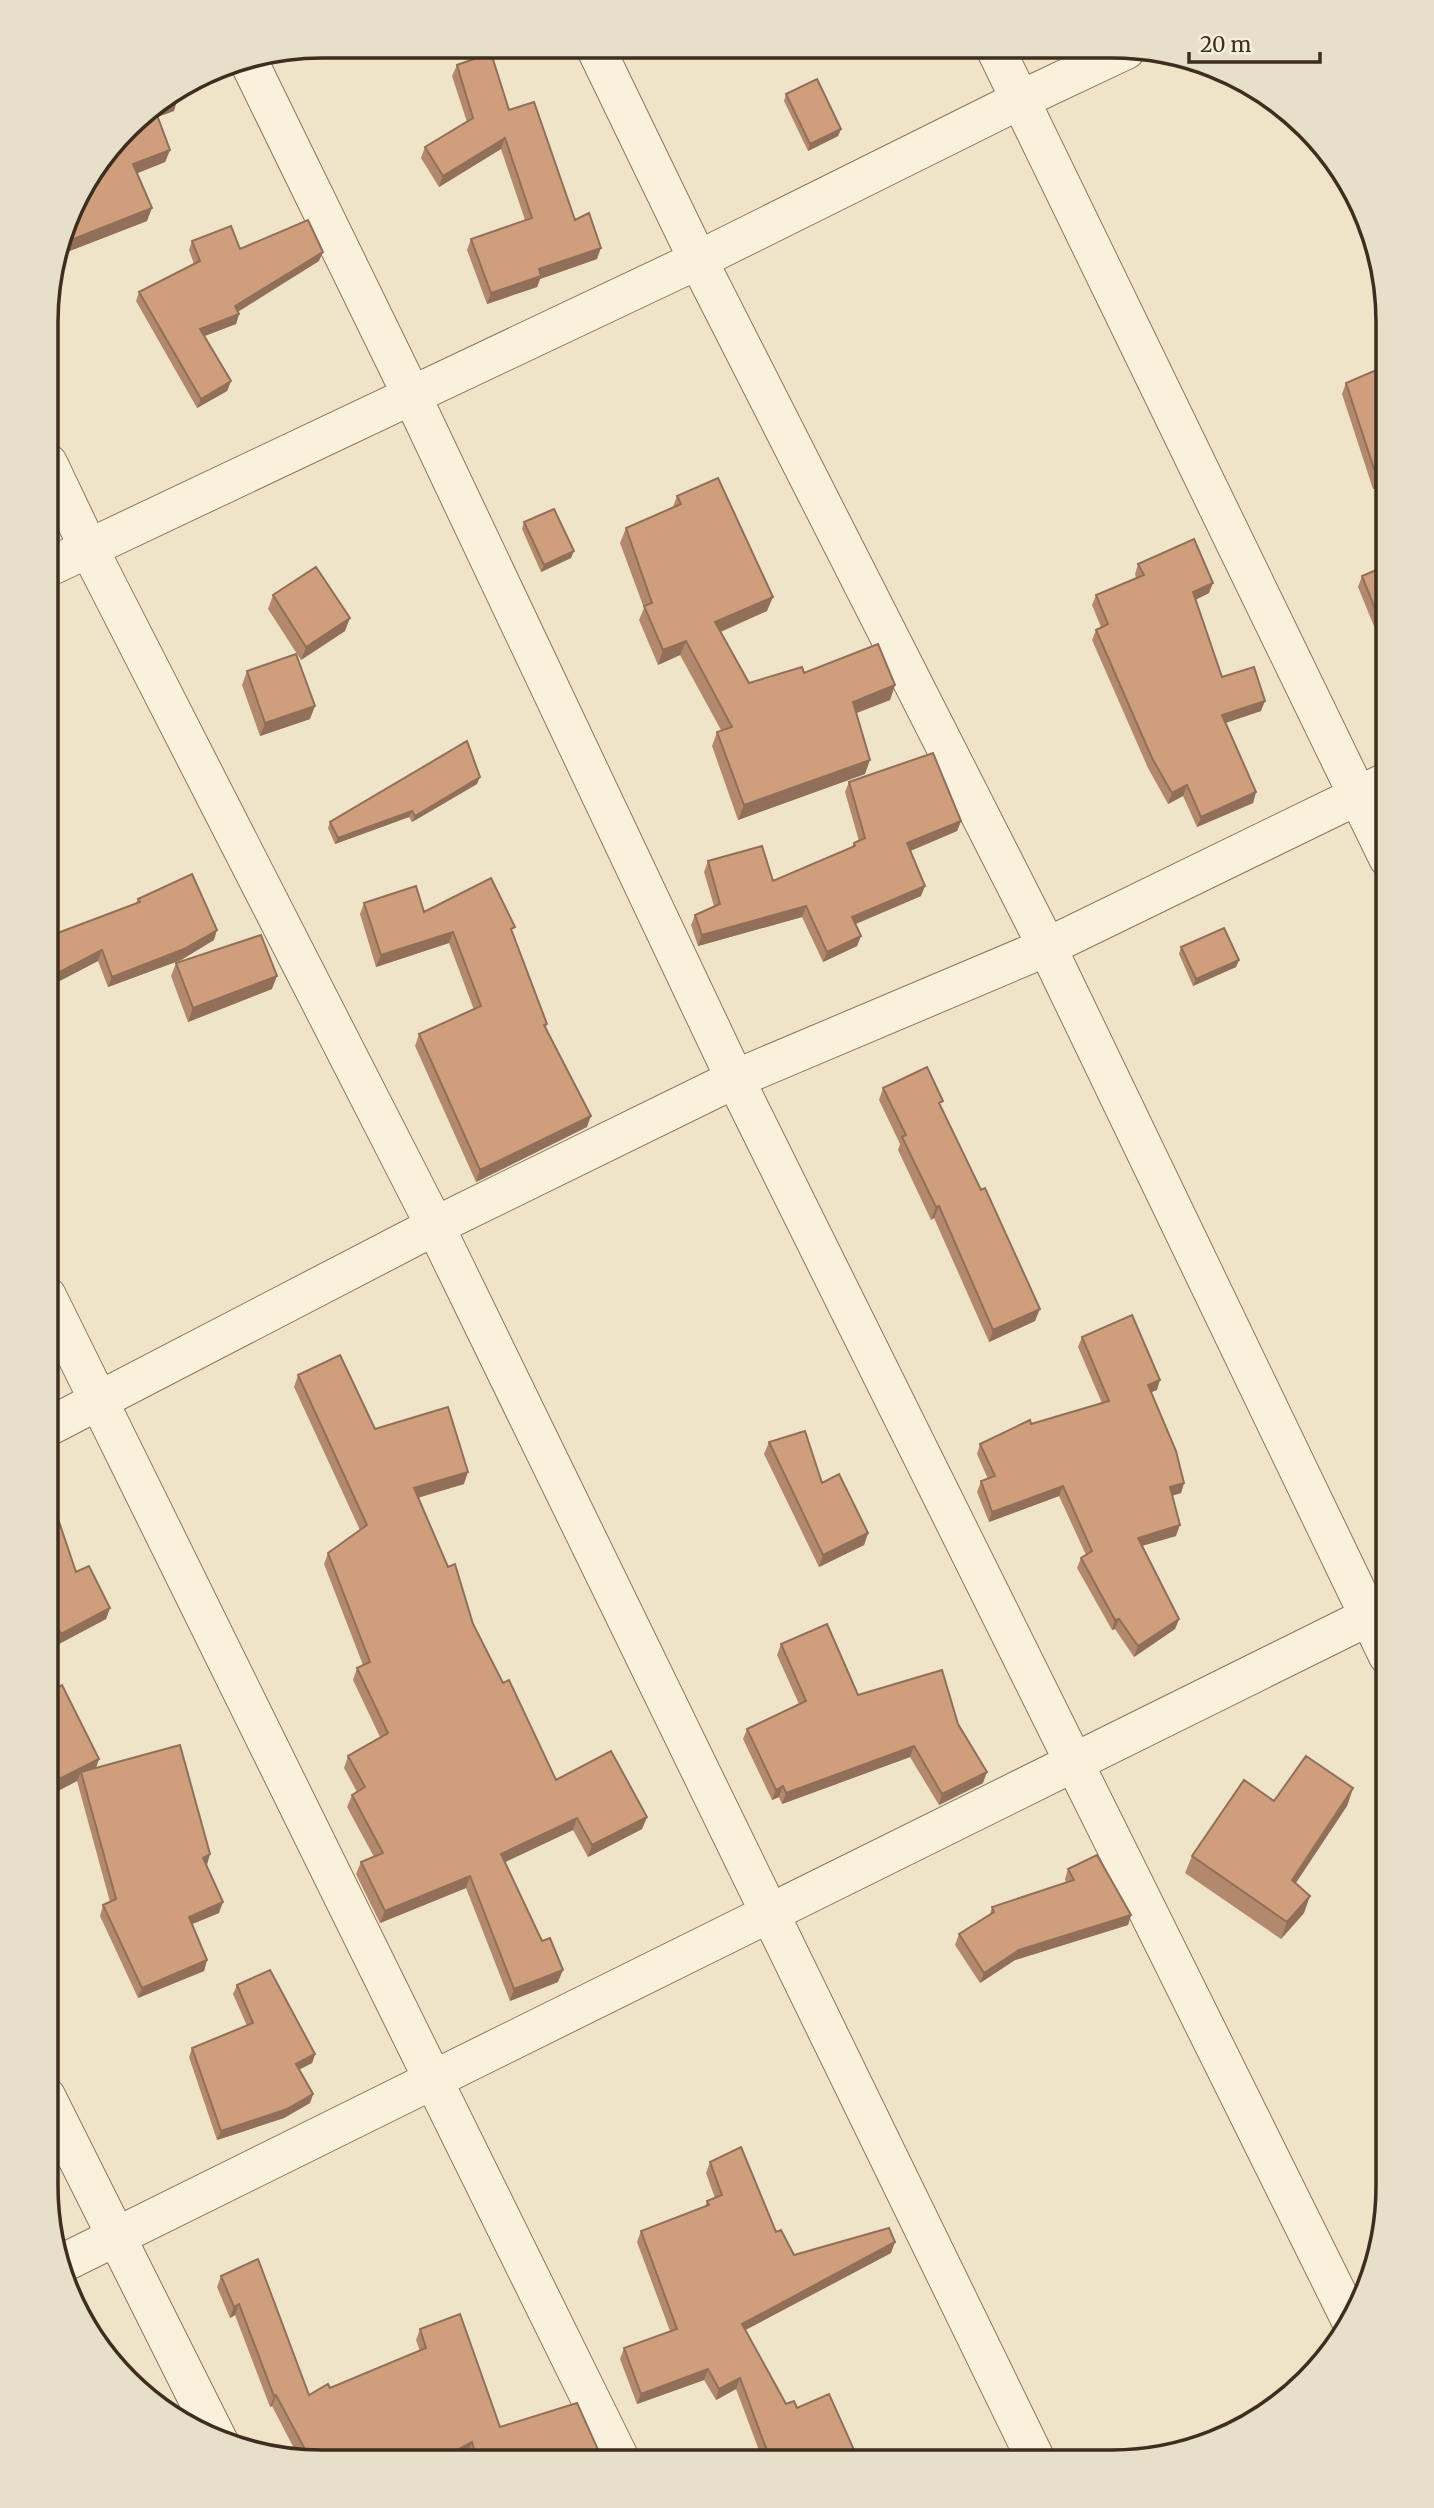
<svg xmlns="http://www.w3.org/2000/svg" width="1434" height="2508" font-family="Merriweather,serif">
	<rect width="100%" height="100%" fill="#f0e4c8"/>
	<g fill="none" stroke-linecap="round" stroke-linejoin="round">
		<!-- minor casing -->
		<g stroke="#8d765c" stroke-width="40">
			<path id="minor" d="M595,47L698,260L1047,947L1388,1656
				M996,50L1388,858
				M248,60L411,394L735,1079L1351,2321
				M48,463L89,549L435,1226L1037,2462
				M47,568L698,260L1020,100L1126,50
				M47,1296L621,2461
				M46,1428L435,1226L735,1079L1047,947L1388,781
				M46,2096L219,2442
				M59,2265L1388,1607"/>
		</g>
		<!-- minor -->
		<use href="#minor" stroke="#faf1dc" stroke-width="38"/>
	</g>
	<!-- wall -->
	<path fill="#b2896c" d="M457,65L509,110L597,259L540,279L537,287L487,304L467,250L471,239L525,220L501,149L439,187L421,158L425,147L467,122L452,76Z
		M786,94L841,129L838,136L808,151L784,101Z
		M174,111L157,117L170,150L165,162L137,173L147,221L67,252L62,240L74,199L139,114Z
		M192,241L319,261L238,312L239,314L236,324L204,336L231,381L227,391L197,408L136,301L139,292L194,264L189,250Z
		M1388,365V515L1376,488L1373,489L1342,394L1346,383Z
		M677,496L767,611L721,632L749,683L804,673L895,685L890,700L857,713L865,774L738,820L712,746L717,732L721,730L680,655L658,665L639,620L644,608L620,543L626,528L673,507Z
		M524,522L571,558L541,572L522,529Z
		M1138,564L1209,593L1195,600L1222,677L1261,711L1226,723L1256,792L1253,803L1197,827L1183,796L1168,804L1148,768L1092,640L1096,630L1101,627L1092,605L1096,595L1136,578L1135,574Z
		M1388,565V657L1387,658L1358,587L1362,576Z
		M273,595L345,631L301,660L268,609Z
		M247,671L310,719L260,736L242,685Z
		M849,782L961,821L957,831L910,851L921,896L856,924L861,936L857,946L823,962L802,917L698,946L691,925L695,915L714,906L704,872L708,861L773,881L852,847L854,843L859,841L845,792Z
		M477,784L412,822L409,817L335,844L328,828L330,822Z
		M138,899L214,940L181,960L108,987L98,961L48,987L47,984V937L136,903Z
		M364,903L424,912L513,933L547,1024L546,1028L587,1127L476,1182L415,1046L419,1034L474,1010L449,943L376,967L360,914Z
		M1181,947L1239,960L1236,967L1193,986L1179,954Z
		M176,963L272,989L188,1022L171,976Z
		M883,1088L941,1107L1035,1321L989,1342L934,1218L931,1220L898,1150L900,1144L879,1100Z
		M1082,1337L1157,1390L1151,1392L1184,1483L1181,1493L1172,1496L1176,1536L1142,1546L1179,1619L1175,1629L1134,1657L1115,1629L1112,1630L1077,1568L1081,1558L1086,1555L1059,1496L989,1522L977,1492L981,1481L988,1479L977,1454L980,1444L1031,1424L1102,1403L1078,1347Z
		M298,1375L375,1429L464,1484L418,1498L473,1624L503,1683L556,1780L647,1817L642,1829L588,1857L573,1830L505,1862L558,1982L510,2001L466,1888L380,1923L356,1874L361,1862L374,1857L347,1807L352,1795L357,1792L344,1768L348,1756L380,1737L353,1680L357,1668L363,1665L324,1564L328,1553L360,1530L294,1387Z
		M769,1442L822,1483L868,1533L864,1545L819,1567L764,1454Z
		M46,1503L76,1572L110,1608L106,1619L57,1645L46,1625Z
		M781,1644L858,1695L958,1724L983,1783L939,1805L910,1757L782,1804L779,1797L772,1800L743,1739L747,1729L799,1704L777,1655Z
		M46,1693L99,1759L96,1768L206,1865L219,1913L192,1924L207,1960L204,1971L138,1998L100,1916L103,1905L110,1902L77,1781L50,1795L46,1786Z
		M1353,1788L1347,1806L1295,1883L1304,1913L1281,1939L1185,1873L1192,1856L1274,1801Z
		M1068,1869L1131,1915L1128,1925L1015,1960L980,1983L955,1945L959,1934L990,1914L992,1907L1066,1883L1065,1879Z
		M237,1985L315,2054L312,2063L299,2069L313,2094L310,2103L284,2118L217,2140L189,2057L192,2048L247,2026L233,1994Z
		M710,2162L776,2232L794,2255L891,2253L745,2330L786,2404L797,2408L859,2462L763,2461L736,2389L716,2400L704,2380L637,2404L620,2359L624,2348L670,2331L637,2242L641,2231L705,2207L707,2201L715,2198L706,2173Z
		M221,2276L309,2395L330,2388L420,2351L416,2340L420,2329L500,2427L600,2454L598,2461H470L468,2453L453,2461L300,2460L272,2406L270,2407L235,2315L230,2318L217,2287Z"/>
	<!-- shaded-wall -->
	<path fill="#916f58" d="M178,98L174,111L149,120L154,107Z
		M841,129L838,136L808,151L810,144Z
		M505,138L501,149L439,187L443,176Z
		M170,150L165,162L128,177L133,164Z
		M152,208L147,221L67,252L71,240Z
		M601,248L597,259L540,279L537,287L487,304L491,293L539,269Z
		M323,252L319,261L232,315L235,306Z
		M239,314L236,324L197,339L200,329Z
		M231,381L227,391L197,408L201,399Z
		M1380,477L1376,488L1373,489L1377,478Z
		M574,551L571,558L541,572L544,565Z
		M1213,583L1209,593L1189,603L1193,592Z
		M773,597L767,611L710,636L715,622Z
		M350,618L345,631L301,660L306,647Z
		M686,641L680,655L658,665L663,650Z
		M895,685L890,700L848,716L853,702Z
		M1265,701L1261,711L1218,725L1222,715Z
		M315,706L310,719L260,736L265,723Z
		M870,760L865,774L738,820L744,805Z
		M480,777L477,784L412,822L415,816Z
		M1187,785L1183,796L1168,804L1172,793Z
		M1256,792L1253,803L1197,827L1201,817Z
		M412,811L409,817L335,844L338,838Z
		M961,821L957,831L903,854L907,843Z
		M925,886L921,896L848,927L852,917Z
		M806,906L802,917L698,946L702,935Z
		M217,930L214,940L181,960L108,987L112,977Z
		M453,932L449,943L376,967L381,955Z
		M861,936L857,946L823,962L827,952Z
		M102,950L98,961L48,987L52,976Z
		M1239,960L1236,967L1193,986L1196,979Z
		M277,976L272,989L188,1022L193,1008Z
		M591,1116L587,1127L476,1182L480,1170Z
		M939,1206L934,1218L931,1220L936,1207Z
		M1040,1309L1035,1321L989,1342L993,1330Z
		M1160,1380L1157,1390L1144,1395L1148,1385Z
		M468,1472L464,1484L409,1500L414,1488Z
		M1184,1483L1181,1493L1166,1497L1170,1487Z
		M1063,1486L1059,1496L989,1522L992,1512Z
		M1180,1525L1176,1536L1134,1548L1138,1538Z
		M868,1533L864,1545L819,1567L823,1555Z
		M110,1608L106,1619L57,1645L61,1634Z
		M1119,1619L1115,1629L1112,1630L1115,1620Z
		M1179,1619L1175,1629L1134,1657L1138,1646Z
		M914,1746L910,1757L782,1804L786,1793Z
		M99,1759L94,1772H81L77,1781L50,1795L55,1781Z
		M987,1772L983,1783L939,1805L942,1794Z
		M783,1786L779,1797L772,1800L776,1790Z
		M1353,1788L1347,1806L1286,1898L1292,1880Z
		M647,1817L642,1829L588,1857L592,1845Z
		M577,1818L573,1830L497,1866L501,1854Z
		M210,1854L207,1865L203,1858Z
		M470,1876L466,1888L380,1923L385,1911Z
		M1310,1896L1304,1913L1281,1939L1287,1922Z
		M223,1902L219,1913L185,1927L189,1917Z
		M1131,1915L1128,1925L1015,1960L980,1983L984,1973L1019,1950Z
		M207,1960L204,1971L138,1998L142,1988Z
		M563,1970L558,1982L510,2001L514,1989Z
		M315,2054L312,2063L293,2073L296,2064Z
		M313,2094L310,2103L284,2118L217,2140L221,2131Z
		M895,2242L891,2253L738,2334L742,2324Z
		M239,2304L235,2315L230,2318L234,2307Z
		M708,2369L704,2380L637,2404L641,2394Z
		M740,2378L736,2389L716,2400L719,2389Z
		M276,2395L272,2406L270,2407L274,2396Z
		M472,2442L468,2453L453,2461H436Z
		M313,2453L311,2460H306L308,2455Z
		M600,2454L598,2461H575Z"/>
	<!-- building -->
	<path fill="#cf9f7d" stroke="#916f58" stroke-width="2" d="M491,53L509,110L534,102L575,220L589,213L601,248L539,269L541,276L491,293L471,239L532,218L505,138L443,176L425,147L473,118L457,65Z
		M817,79L841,129L810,144L786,94Z
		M176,92L178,98L154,107L170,150L133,164L152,208L71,240L66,227L74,199L139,114Z
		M308,220L323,252L235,306L239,314L200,329L231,381L201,399L139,292L200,261L192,241L231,226L240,249Z
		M1388,365V495L1380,477L1377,478L1346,383Z
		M718,478L773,597L715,622L749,683L802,667L804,673L878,644L895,685L853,702L870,760L744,805L717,732L732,727L686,641L663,650L644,606L652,603L626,528L681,504L677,496Z
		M554,509L574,551L544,565L524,522Z
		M1194,539L1213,583L1193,592L1222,677L1254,667L1265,701L1222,715L1256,792L1201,817L1187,785L1172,793L1152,758L1096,630L1108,624L1096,595L1144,575L1138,564Z
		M1388,565V641L1362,576Z
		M316,567L350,618L306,647L273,595Z
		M296,654L315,706L265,723L247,671Z
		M467,741L480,777L415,816L412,811L338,838L330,822Z
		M933,753L961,821L907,843L925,886L852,917L861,936L827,952L806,906L702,935L695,915L720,904L708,861L762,846L773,881L855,846L854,843L865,838L849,782Z
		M192,874L217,930L184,949L112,977L102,950L52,976L47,967V937L140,902L138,899Z
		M491,878L515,927L511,929L547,1024L544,1025L591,1116L480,1170L419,1034L481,1006L453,932L381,955L364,903L416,886L424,912Z
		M1224,928L1239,960L1196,979L1181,947Z
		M261,935L277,976L193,1008L176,963Z
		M927,1067L943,1101L939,1103L981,1190L985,1188L1040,1309L993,1330L939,1206L936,1207L902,1137L906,1135L883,1088Z
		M1132,1315L1160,1380L1148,1385L1176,1451L1184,1483L1170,1487L1180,1525L1138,1538L1179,1619L1138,1646L1119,1619L1115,1620L1081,1558L1092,1551L1063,1486L992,1512L981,1481L995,1476L980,1444L1030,1420L1031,1424L1109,1401L1082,1337Z
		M340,1355L375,1429L448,1407L468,1472L414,1488L448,1567L455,1564L473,1624L503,1683L509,1680L556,1780L611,1751L647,1817L592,1845L577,1818L501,1854L542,1941L550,1938L563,1970L514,1989L470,1876L385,1911L361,1862L383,1853L352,1795L365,1787L348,1756L388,1733L357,1668L370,1662L328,1553L367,1525L298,1375Z
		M805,1431L822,1483L839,1474L868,1533L823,1555L769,1442Z
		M52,1501L76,1572L89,1566L110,1608L61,1634L46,1606V1503Z
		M827,1624L858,1695L942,1670L958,1724L987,1772L942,1794L914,1746L786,1793L783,1786L776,1790L747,1729L806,1701L781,1644Z
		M62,1685L99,1759L55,1781L46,1763V1693Z
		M180,1745L210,1854L203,1858L223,1902L189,1917L207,1960L142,1988L103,1905L116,1899L81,1772Z
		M1306,1756L1353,1788L1292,1880L1310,1896L1287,1922L1192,1856L1244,1780L1274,1801Z
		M1097,1855L1131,1915L1019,1950L984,1973L959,1934L994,1912L992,1907L1074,1880L1068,1869Z
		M270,1970L315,2054L296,2064L313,2094L287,2109L221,2131L192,2048L253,2023L237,1985Z
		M741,2147L776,2232L781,2230L794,2255L889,2228L895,2242L742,2324L786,2404L794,2401L797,2408L829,2394L859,2461L858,2462L772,2461L764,2443L740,2378L719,2389L708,2369L641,2394L624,2348L677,2329L641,2231L709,2205L707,2201L722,2195L710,2162Z
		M258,2259L309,2395L328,2384L330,2388L426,2348L420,2329L460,2314L500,2427L577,2403L600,2454L575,2461H477L472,2442L436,2461L317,2460L313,2453L308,2455L276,2395L274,2396L239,2304L234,2307L221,2276Z"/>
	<!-- crop -->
	<path d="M0 0H1434V2508H0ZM322 58H1112A264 264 0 0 1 1376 322V2186A264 264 0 0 1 1112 2450H322A264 264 0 0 1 58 2186V322A264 264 0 0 1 322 58Z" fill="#e8dfc9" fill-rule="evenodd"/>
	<path fill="none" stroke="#3d2e20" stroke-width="3.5" d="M322 58H1112A264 264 0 0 1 1376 322V2186A264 264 0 0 1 1112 2450H322A264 264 0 0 1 58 2186V322A264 264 0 0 1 322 58Z"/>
	<!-- scale -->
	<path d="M1189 52v10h131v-10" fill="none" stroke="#3d2e20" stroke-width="3.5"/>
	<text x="1200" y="52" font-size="21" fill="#3d2e20" stroke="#f7eed8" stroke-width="5" paint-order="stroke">20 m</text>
</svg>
